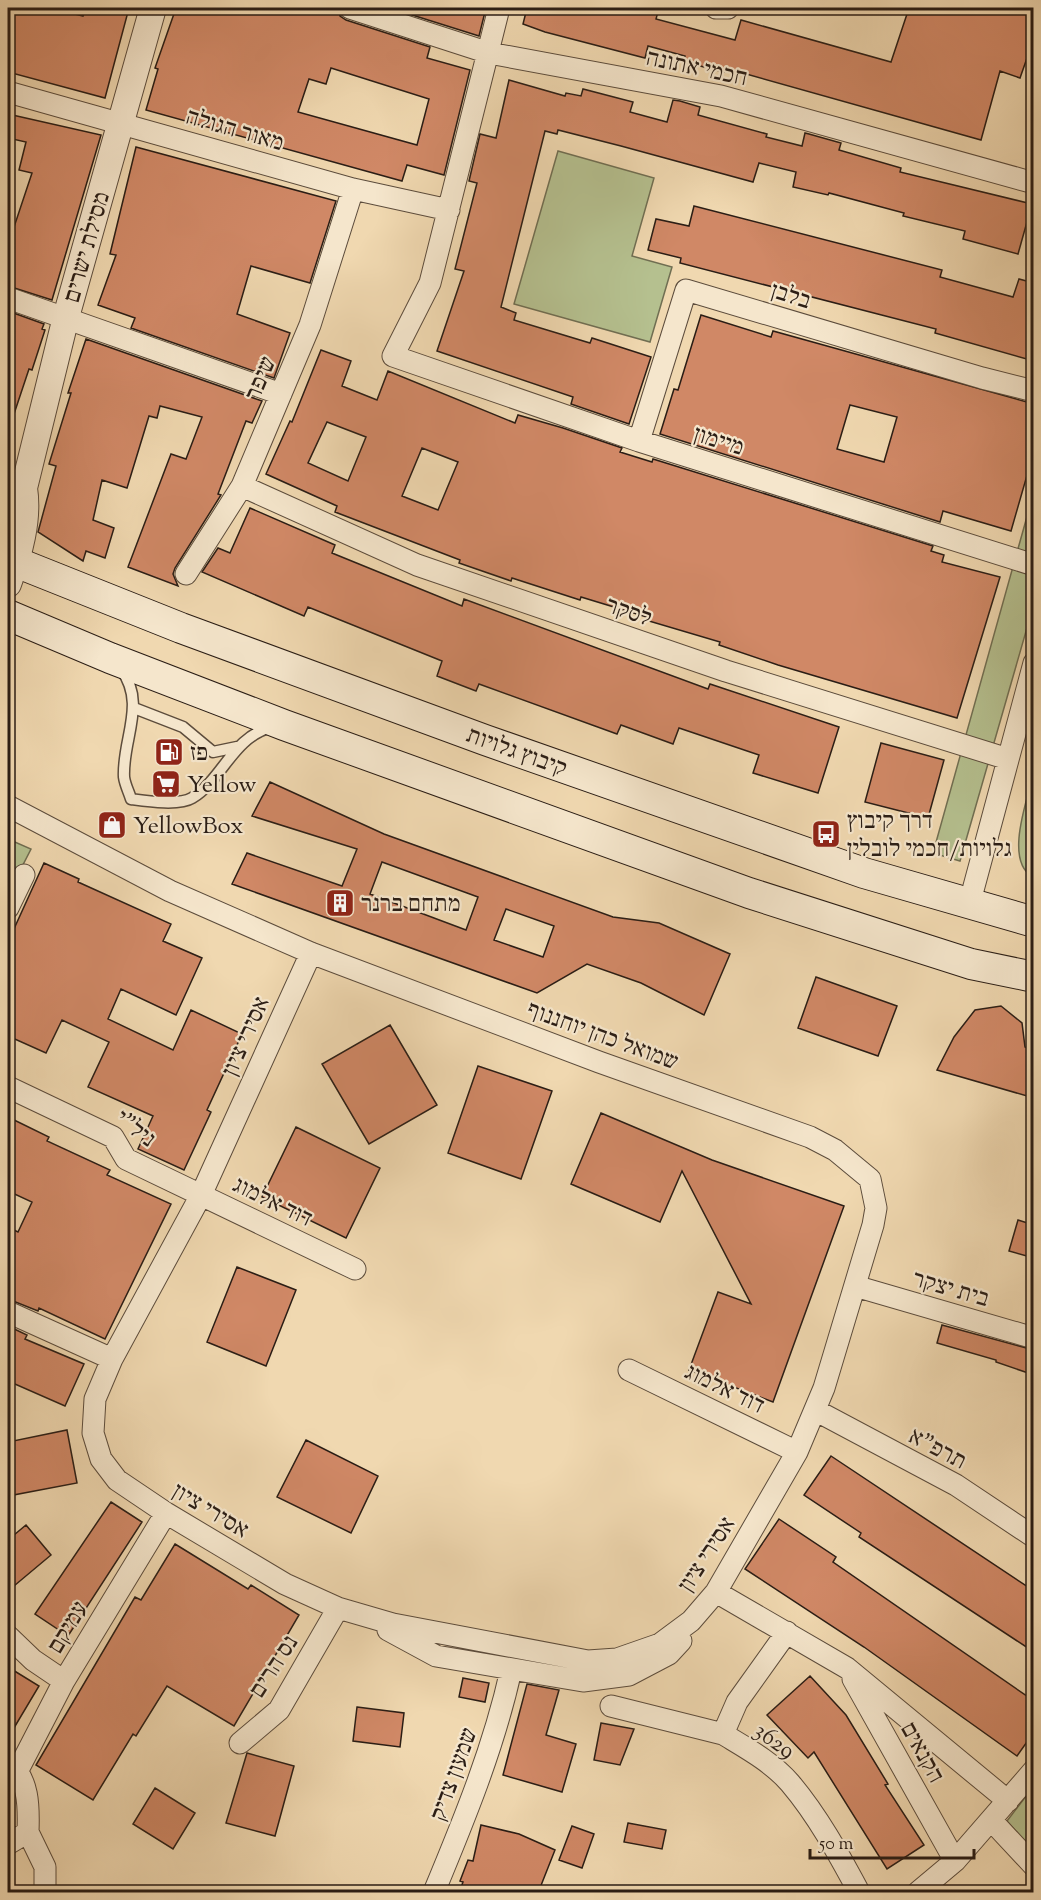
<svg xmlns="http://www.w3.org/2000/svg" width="1041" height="1900" font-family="'Sorts Mill Goudy','Frank Ruhl Libre',serif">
	<rect width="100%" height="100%" fill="#f0d8b0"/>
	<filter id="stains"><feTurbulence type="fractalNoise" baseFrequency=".00333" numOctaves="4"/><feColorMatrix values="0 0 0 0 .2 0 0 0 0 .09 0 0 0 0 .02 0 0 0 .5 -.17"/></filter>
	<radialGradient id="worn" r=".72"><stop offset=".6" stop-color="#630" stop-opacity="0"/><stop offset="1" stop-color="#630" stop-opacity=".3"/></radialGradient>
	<!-- green -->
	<path fill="#b5c08f" stroke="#706e52" stroke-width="1.5" d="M558,151L654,178L632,256L672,267L650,342L514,304Z
		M1033,495V607L960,861L933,853Z
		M1033,776V877C1004,862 1027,800 1033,776Z
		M8,839L31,849L8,894Z
		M1033,1787V1851L1007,1821Z"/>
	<!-- building -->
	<path fill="#d08866" stroke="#2a1d15" stroke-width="1.5" fill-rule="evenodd" d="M8,8H52L83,16L86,8H129L105,98L8,72Z
		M176,8H338L340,16L346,20L430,47L427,58L470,70L444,175L407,165L402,181L146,110L158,69L155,68ZM331,68L429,99L417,145L298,112L309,79L326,84Z
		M390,8H486L479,36Z
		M527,8H602L622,13L624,8H659L656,19L735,40L741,20L891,62L909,8H971L985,12L987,8H1034V38L1020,78L1000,71L981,140L725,68L724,72L684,62L685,56L648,46L645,58L545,32L523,24Z
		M509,80L565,96L566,93L581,96L583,89L633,102L630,112L667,122L673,100L680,101L700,107L698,115L767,134L766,137L802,146L805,133L809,134L841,143L839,150L901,168L900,172L1032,204L1018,254L963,239L965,231L903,216L904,213L829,193L828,195L793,187L796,172L759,163L753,182L621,146L558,130L557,134L545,131L501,307L516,313L514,320L590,343L592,338L651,357L629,424L571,404L573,397L437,351L464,271L455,269L477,183L469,181L480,134L496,138Z
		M8,114L101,135L52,300L8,286V245L32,173L19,170L26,142L8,138Z
		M136,147L336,201L310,283L251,266L237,314L290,333L274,378L131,328L135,318L98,305L116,255L110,254Z
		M694,206L942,270L940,277L1013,297L1019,279L1034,283V361L935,333L936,329L680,263L681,258L648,250L656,219L689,226Z
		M8,311L44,324L42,329L45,330L32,370L29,369L11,423H8Z
		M701,315L771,337L773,331L845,351L1034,404V451L1011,531L943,511L940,522L660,434L674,389L678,390ZM850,405L897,417L884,462L837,449Z
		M86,339L262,401L252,423L246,421L218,494L221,495L175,568L173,574L178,586L128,567L171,454L186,459L202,417L160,406L157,418L149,416L127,488L102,480L93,520L114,528L105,558L86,551L83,561L38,532L56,466L49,464L71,393H68Z
		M321,350L351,361L342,386L377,400L388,371L515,423L518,415L563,428L622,448L620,452L652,462L653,459L933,546L931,551L944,555L942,562L1000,577L957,718L778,665L719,645L720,642L649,621L650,618L581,597L580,600L512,578L511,581L459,563L460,560L335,512L337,506L266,474L290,421L292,422ZM327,422L366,437L348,481L308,463ZM422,448L458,462L438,510L402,496Z
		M250,508L335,545L332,553L462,606L464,599L708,689L710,684L839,727L818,793L753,773L759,755L679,728L673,744L621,725L617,734L479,684L476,691L437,676L442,661L308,607L304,616L202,572L218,548L230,553Z
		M881,743L944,760L928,818L865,802Z
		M270,782L384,834L613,917L659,923L730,954L704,1015L641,983L587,964L537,993L232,884L247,853L342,886L357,849L252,816ZM382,862L478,897L466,930L370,894ZM506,909L554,926L543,957L494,940Z
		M44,863L79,879L78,882L171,924L163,941L202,958L176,1015L121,989L108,1019L173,1050L191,1010L242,1034L207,1110L211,1112L184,1170L138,1149L153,1116L88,1087L109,1042L62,1020L46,1053L8,1036V942Z
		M816,977L897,1006L878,1056L798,1028Z
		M1001,1006L1022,1023L1025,1047L1034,1051V1098L937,1070L954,1037L975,1010Z
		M390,1025L437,1105L369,1144L322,1064Z
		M478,1066L552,1091L521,1179L448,1153Z
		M601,1113L712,1160L844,1206L773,1402L689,1370L718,1292L751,1304L682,1171L660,1222L571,1184Z
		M8,1117L49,1137L47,1141L110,1170L107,1175L171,1204L105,1339L39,1308L38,1311L8,1299V1245L14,1230L18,1232L32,1202L8,1191Z
		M296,1127L380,1168L346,1238L262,1197Z
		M1018,1220L1034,1225V1258L1009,1251Z
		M237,1267L296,1290L266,1366L207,1342Z
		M942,1325L1034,1350V1375L996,1362V1360L937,1343Z
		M8,1326L27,1335L25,1339L84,1364L65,1406L8,1381Z
		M67,1430L77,1483L8,1496V1442Z
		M306,1440L378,1476L351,1533L277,1497Z
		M831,1456L1034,1591V1652L859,1537L861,1533L804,1495Z
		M111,1502L142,1522L68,1636L35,1614Z
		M779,1519L836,1557L833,1562L1034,1701V1732L1017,1756L864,1647L745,1569Z
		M26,1525L51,1555L8,1591V1540Z
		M175,1544L248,1589L251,1585L299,1615L234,1726L167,1686L136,1736L133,1734L93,1800L36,1765L135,1597L141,1600Z
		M8,1667L39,1686L8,1738Z
		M810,1676L846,1715L888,1784L885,1785L924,1845L887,1869L814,1752L808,1758L767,1715Z
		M463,1678L489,1683L485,1702L459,1697Z
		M527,1684L559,1690L546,1735L576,1744L562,1792L503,1775Z
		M357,1707L404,1713L400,1747L353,1741Z
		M601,1723L634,1729L620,1765L594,1760Z
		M247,1753L294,1766L275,1836L226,1823Z
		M155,1788L195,1813L173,1849L133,1824Z
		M628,1823L666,1830L662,1849L624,1842Z
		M481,1825L519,1834L555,1850L538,1893H459L463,1882L460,1881L468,1860L473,1861Z
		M572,1826L594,1834L582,1868L559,1860Z"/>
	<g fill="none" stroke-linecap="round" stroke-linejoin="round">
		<!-- service casing -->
		<g stroke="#5c4c3c" stroke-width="13">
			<path id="service" d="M121,669C147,704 122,739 124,777C125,785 129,792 131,799C146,801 179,806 192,798C223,779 232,738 271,727
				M134,708L183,727L213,752L237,747"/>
		</g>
		<!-- minor casing -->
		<g stroke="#5c4c3c" stroke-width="23">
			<path id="minor" d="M350,8L489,53L721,96L1034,183
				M499,8L430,283L393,356L639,441L1034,565
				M716,8H728
				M8,92L353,189L449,210
				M8,298L281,394
				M639,441L686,290L982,378L1034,391
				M242,486L417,565L726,671L1008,759
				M186,574L242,486L310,325L353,189
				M8,806L170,891L311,953L599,1062L810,1137L835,1150L870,1179L876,1208L873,1225L824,1388L797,1452L716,1592L691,1621L660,1644L617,1659L588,1661L393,1624L338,1608L285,1584L166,1513L117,1480L101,1459L93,1433L95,1399L112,1359L201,1195L311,953
				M969,905L1034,663
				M8,908L24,875
				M8,1087L113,1137L126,1159L355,1269
				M855,1286L1034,1338
				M8,1312L112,1359
				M629,1370L797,1452
				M815,1410L956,1485L1034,1537
				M716,1592L847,1668L1008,1801
				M388,1630L436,1656L583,1681L629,1675L669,1654L681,1641
				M787,1632L737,1702L723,1734C746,1748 772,1762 790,1783C818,1816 839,1855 859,1892
				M8,1636L33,1660L64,1681
				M853,1679L955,1861
				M611,1706L723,1734
				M240,1743L279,1710L338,1608
				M18,1770L64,1681L166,1513
				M992,1821L1034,1866
				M28,1832L45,1867V1892
				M8,1844L28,1832C29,1806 29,1779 8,1761
				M434,1892C464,1820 494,1747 511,1670
				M918,1892L955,1861L1034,1770"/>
		</g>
		<!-- tertiary casing -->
		<g stroke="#5c4c3c" stroke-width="28">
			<path id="tertiary" d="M8,584C19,554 29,520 24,488L66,317L153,8"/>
		</g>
		<!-- secondary casing -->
		<g stroke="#2a1d15" stroke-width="32">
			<path id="secondary" d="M8,559L181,628L485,740L864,873L1034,922
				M8,615L110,658L284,725L749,893L971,964L1034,977"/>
		</g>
		<!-- service -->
		<use href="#service" stroke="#f5e6cc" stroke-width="10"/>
		<!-- minor -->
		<use href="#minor" stroke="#f5e6cc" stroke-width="21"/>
		<!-- tertiary -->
		<use href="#tertiary" stroke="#f5e6cc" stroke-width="26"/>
		<!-- secondary -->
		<use href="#secondary" stroke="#f5e6cc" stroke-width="30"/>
	</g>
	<!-- icons -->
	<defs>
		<g id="fuel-square" transform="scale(1.5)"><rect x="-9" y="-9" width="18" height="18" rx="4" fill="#8f2418" stroke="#f5e6cc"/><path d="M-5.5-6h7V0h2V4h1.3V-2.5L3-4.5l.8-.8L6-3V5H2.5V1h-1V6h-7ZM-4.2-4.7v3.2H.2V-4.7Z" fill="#fff"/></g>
		<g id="supermarket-square" transform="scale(1.5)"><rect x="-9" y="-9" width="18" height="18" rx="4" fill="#8f2418" stroke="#f5e6cc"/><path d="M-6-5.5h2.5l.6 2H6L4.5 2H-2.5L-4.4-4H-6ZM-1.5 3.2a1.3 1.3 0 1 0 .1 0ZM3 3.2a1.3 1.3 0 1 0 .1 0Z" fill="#fff"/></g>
		<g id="shop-square" transform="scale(1.5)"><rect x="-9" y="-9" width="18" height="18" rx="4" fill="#8f2418" stroke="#f5e6cc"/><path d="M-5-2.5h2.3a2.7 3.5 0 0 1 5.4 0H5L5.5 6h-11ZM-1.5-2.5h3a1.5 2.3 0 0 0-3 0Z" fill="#fff"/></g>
		<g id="bus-square" transform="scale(1.5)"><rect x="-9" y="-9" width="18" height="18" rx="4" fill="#8f2418" stroke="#f5e6cc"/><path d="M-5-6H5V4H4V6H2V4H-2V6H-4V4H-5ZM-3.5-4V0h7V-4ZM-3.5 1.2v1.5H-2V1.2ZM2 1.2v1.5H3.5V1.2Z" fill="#fff"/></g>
		<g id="building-square" transform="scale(1.5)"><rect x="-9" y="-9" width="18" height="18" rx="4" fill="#8f2418" stroke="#f5e6cc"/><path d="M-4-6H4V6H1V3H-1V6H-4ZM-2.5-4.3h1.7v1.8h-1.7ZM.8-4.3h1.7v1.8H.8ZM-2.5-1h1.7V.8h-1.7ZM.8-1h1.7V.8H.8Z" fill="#fff"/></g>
	</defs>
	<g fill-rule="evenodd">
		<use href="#fuel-square" x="169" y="752"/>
		<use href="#supermarket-square" x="166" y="784"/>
		<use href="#shop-square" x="112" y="825"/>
		<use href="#bus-square" x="826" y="834"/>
		<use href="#building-square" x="340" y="903"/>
	</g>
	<g text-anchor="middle" stroke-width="4.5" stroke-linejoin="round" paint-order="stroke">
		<!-- street labels -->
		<g font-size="24" fill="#2a1d15" stroke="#f5e6cc">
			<text transform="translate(697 67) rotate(12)" y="8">חכמי אתונה</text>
			<text transform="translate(235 129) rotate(16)" y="8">מאור הגולה</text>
			<text transform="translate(86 247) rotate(-74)" y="8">מסילת ישרים</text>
			<text transform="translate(791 295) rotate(17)" y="8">בלבן</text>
			<text transform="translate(260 378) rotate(-67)" y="8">שיפר</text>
			<text transform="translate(719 440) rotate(17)" y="8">מיימון</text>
			<text transform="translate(629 611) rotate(19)" y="8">לסקר</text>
			<text transform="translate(517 751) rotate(20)" y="8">קיבוץ גלויות</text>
			<text transform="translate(603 1035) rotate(20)" y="8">שמואל כהן יוחננוף</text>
			<text transform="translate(245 1036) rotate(-66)" y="8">אסירי ציון</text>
			<text transform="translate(136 1128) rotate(38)" y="8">ניל"י</text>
			<text transform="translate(273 1201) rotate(26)" y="8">דוד אלמוג</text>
			<text transform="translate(951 1288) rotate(16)" y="8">בית יצקר</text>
			<text transform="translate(725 1388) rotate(26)" y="8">דוד אלמוג</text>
			<text transform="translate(938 1448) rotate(28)" y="8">תרפ"א</text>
			<text transform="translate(211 1510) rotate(31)" y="8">אסירי ציון</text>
			<text transform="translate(706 1554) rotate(-57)" y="8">אסירי ציון</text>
			<text transform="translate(67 1627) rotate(-59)" y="8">עמיקם</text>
			<text transform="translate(273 1666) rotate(-57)" y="8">נס הרים</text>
			<text transform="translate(775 1740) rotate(36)" y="8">3629</text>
			<text transform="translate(923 1752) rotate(61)" y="8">הקנאים</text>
			<text transform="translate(453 1774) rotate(-70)" y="8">שמעון צדיק</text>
		</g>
		<!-- poi labels -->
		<g font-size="24" fill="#2a1d15" stroke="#f5e6cc" text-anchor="start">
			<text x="190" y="760">פז</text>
			<text x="187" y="792">Yellow</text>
			<text x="847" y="828">דרך קיבוץ<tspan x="847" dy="28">גלויות/חכמי לובלין</tspan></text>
			<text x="133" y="833">YellowBox</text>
			<text x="361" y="911">מתחם ברנר</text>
		</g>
	</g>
	<!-- margin -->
	<rect width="1041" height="1900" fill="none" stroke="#f0d8b0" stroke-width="30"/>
	<rect x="9" y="9" width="1023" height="1882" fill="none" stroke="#2a1d15" stroke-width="3"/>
	<rect x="15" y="15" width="1011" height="1870" fill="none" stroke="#2a1d15" stroke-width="1.5"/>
	<!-- scale -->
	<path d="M810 1849v9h164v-9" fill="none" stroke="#2a1d15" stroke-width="3"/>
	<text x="819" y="1849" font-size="18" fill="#2a1d15" stroke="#f5e6cc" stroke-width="4.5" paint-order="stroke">50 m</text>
	<rect width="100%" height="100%" filter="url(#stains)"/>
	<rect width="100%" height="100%" fill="url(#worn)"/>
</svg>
